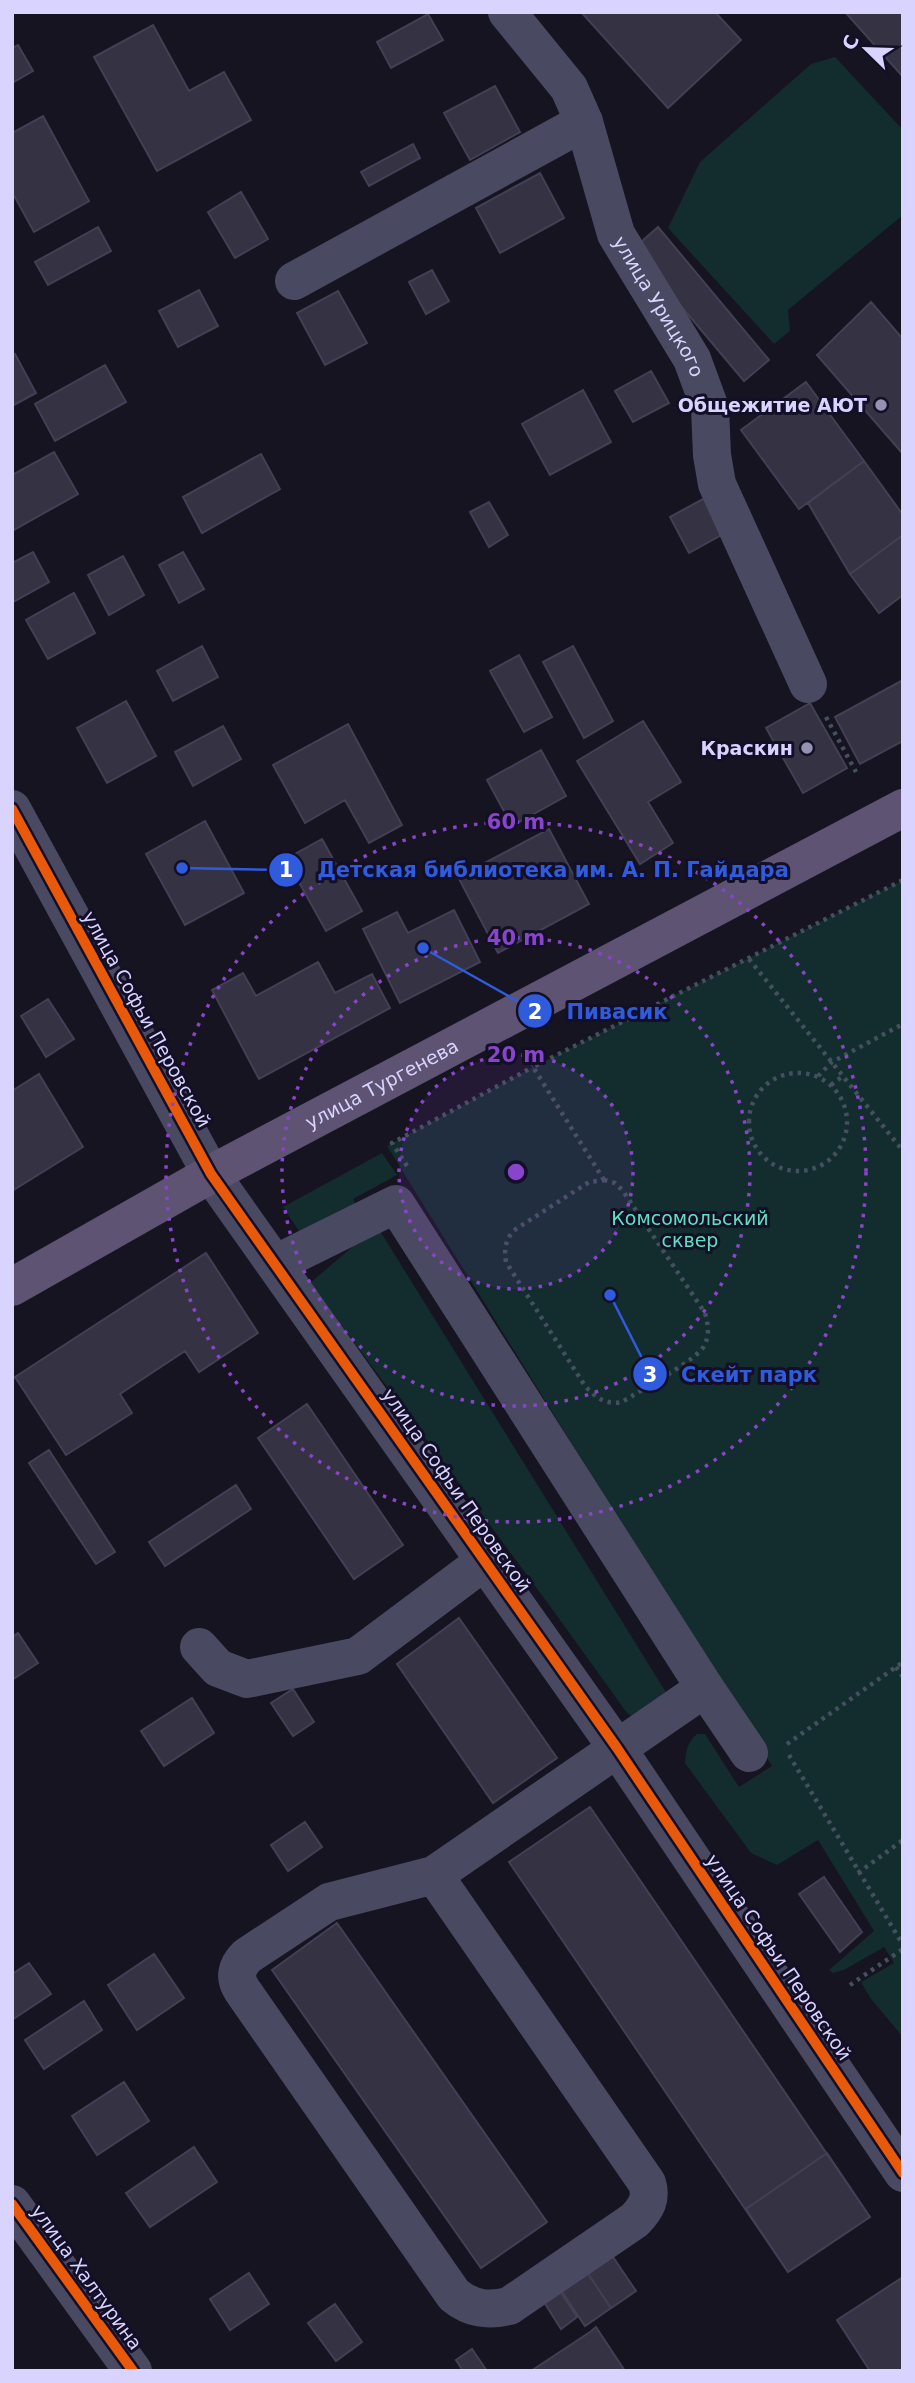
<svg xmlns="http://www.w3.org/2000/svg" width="915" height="2383" font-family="'DejaVu Sans',sans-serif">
	<rect width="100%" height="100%" fill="#161421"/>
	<!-- green -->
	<path fill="#132c2d" d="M835,57L903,130V215L788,310L790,331L774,344L668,228L700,162L811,64Z
		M903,880V2037L871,1999L861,1982L894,1963L884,1947L844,1970L833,1973L829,1970L874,1931L818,1840L777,1865L751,1853L685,1763C686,1750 687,1743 697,1734H705L739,1787L772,1766L387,1146L533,1067Z
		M382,1153L397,1175L353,1199L358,1210L303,1237L283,1207Z
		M377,1226L672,1702L641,1722L627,1713L547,1602L310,1283Z"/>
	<!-- building -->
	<path fill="#343243" stroke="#433f54" stroke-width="2" d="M581,12H715L741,40L668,108Z
		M845,12H903V77Z
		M428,14L443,40L391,68L377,42Z
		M153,25L189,91L224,72L251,120L157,171L94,57Z
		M18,45L33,71L12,83V48Z
		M495,86L520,132L470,160L444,113Z
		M43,116L89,201L34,232L12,192V133Z
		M413,144L420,158L369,186L361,172Z
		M540,173L564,218L500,253L476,208Z
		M241,192L268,239L235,258L208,212Z
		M98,227L111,251L48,285L35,262Z
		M658,227L769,360L744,381L633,249Z
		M432,270L449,301L426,314L409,282Z
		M199,290L218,326L178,347L159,311Z
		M338,291L367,343L325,365L297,313Z
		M871,302L903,339V454L817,355Z
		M15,354L36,393L12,406V356Z
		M105,365L126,402L55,441L35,404Z
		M651,371L669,403L633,422L615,391Z
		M806,382L864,461L799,509L741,430Z
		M583,390L611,442L550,475L522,424Z
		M54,452L78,494L12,531V475Z
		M261,454L280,489L202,533L183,497Z
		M864,461L903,515V535L850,574L808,503Z
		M712,494L732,529L689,553L670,517Z
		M489,502L508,535L489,547L470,512Z
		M903,535V595L879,613L850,574Z
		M33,552L49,582L13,602L12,563Z
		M183,552L204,589L179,603L159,565Z
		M123,556L144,595L109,615L88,575Z
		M74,593L95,633L48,659L26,620Z
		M202,646L218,677L173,701L157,671Z
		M573,646L613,721L584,738L543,662Z
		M519,655L552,717L524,732L490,671Z
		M903,680V741L860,764L835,717Z
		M126,701L156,756L107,783L77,728Z
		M810,703L847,768L803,793L766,728Z
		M643,721L681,782L648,802L673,843L640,864L577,761Z
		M348,724L402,825L369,843L345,800L305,823L273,765Z
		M223,726L241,759L193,786L175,752Z
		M541,750L566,796L512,826L487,780Z
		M205,821L244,893L185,925L146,854Z
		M549,829L589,904L498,953L458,877Z
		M322,839L362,911L326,931L286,859Z
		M454,910L480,962L400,1003L363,929L397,912L408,933Z
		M318,962L335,993L372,974L390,1008L259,1079L212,990L243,973L256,996Z
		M48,999L74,1039L46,1057L21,1016Z
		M39,1074L83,1147L12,1191V1091Z
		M206,1253L258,1333L199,1372L185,1351L120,1394L132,1413L66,1455L15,1377Z
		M307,1404L403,1545L354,1579L258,1438Z
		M49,1450L115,1552L96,1564L29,1463Z
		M236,1485L251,1509L165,1566L149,1542Z
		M459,1618L557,1758L493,1803L397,1664Z
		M18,1633L38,1663L12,1680V1637Z
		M293,1689L314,1722L293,1736L271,1703Z
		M192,1698L214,1733L164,1766L141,1731Z
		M590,1807L870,2217L788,2272L509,1862Z
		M305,1822L322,1847L288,1871L271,1845Z
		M824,1877L862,1932L840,1952L799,1894Z
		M337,1923L547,2222L481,2268L272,1970Z
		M154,1954L184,1998L137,2030L108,1985Z
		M29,1963L51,1994L12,2020V1974Z
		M84,2001L102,2030L44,2069L25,2040Z
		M124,2082L149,2121L97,2155L72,2116Z
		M194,2147L217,2182L150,2227L126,2193Z
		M827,2153L870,2217L788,2272L746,2209Z
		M611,2254L636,2291L611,2308L586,2271Z
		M587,2272L611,2308L585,2326L561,2290Z
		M249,2273L269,2304L230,2330L210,2299Z
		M903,2277V2371H870L837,2320Z
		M560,2291L577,2317L561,2329L544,2302Z
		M335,2304L362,2342L336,2361L308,2323Z
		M596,2327L625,2371H531L590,2332Z
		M472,2349L487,2371H463L456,2360Z"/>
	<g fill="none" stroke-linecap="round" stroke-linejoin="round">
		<!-- path -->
		<path stroke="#44505f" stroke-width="4.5" stroke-dasharray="3.5 5" stroke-linecap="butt" d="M826,717L856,772
			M749,959L903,1151
			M749 1122a49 49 0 1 1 98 0a49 49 0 1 1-98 0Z
			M818,1076L832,1062L903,1024
			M831,1085L843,1076
			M407,1166L392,1143L533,1067
			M604,1180L615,1183L623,1191L705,1313C708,1324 710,1335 704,1346C698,1359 638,1392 622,1402C606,1405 596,1398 585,1386L506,1262C504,1249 505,1242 513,1231L589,1182Z
			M604,1180L533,1067L903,880
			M896,1667L903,1677
			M787,1744L903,1662
			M789,1755L903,1945
			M858,1873L903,1840
			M850,1985L903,1949"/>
		<!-- minor -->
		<g stroke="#4a4962" stroke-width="38">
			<path id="s1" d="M507,12L569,88L584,122L616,234L692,359L710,408L712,455L717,484L808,684"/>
			<path d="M294,281L584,122"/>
			<path d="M12,809L211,1174L617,1748L903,2173"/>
			<path d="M275,1264L396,1204L705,1688L434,1875L329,1902L247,1956C236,1967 234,1978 242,1990L454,2295C471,2309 488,2311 509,2306L635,2220C646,2208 652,2199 647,2183L434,1875"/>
			<path d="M199,1647L218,1668L247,1679L358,1656L485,1561"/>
			<path d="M705,1688L749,1753"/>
			<path d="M12,2204L133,2371"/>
		</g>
		<!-- major -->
		<path stroke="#5e5373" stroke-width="38" id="s2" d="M12,1287L211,1174L903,808"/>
		<!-- cycleway casing -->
		<g stroke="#130f26" stroke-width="15">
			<path id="cycleway" d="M12,809L211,1174L617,1748L903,2173
				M12,2204L133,2371"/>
		</g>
		<!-- cycleway -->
		<use href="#cycleway" stroke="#e8590c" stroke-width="10"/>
	</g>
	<!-- distance rings -->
	<circle cx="516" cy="1172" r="117" fill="#8945c9" fill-opacity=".12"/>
	<g fill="none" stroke="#8945c9" stroke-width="3.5" stroke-dasharray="3.5 7">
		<circle cx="516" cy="1172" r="117"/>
		<circle cx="516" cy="1172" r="234"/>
		<circle cx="516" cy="1172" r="350"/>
	</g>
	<!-- markers -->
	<g fill="#9591b1" stroke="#130f26" stroke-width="2.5">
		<circle cx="881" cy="405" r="7"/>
		<circle cx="807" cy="748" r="7"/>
	</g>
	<g text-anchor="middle" stroke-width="6" stroke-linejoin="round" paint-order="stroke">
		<!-- street labels -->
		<g font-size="19" fill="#d9d4ff" stroke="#130f26">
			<text dy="7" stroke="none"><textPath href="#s1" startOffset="336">улица Урицкого</textPath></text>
			<text transform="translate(147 1019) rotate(61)" y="7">улица Софьи Перовской</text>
			<text dy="7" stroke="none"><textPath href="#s2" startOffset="422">улица Тургенева</textPath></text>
			<text transform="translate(457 1490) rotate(55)" y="7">улица Софьи Перовской</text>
			<text transform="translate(779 1957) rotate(56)" y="7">улица Софьи Перовской</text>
			<text transform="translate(87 2277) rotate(54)" y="7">улица Халтурина</text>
		</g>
		<!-- poi labels -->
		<g font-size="19" font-weight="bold" fill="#d9d4ff" stroke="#130f26" text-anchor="end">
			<text x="867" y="412">Общежитие АЮТ</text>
			<text x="793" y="755">Краскин</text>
		</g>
		<!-- park labels -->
		<g font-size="19" fill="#5fe0c0" stroke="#130f26">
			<text x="690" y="1225">Комсомольский<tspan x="690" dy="22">сквер</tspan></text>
		</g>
	</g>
	<circle cx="516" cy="1172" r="10" fill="#8945c9" stroke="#130f26" stroke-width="3.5"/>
	<g font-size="21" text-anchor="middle" font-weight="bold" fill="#8945c9" stroke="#130f26" stroke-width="6" stroke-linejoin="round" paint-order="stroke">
		<text x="516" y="829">60 m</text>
		<text x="516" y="945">40 m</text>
		<text x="516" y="1062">20 m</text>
	</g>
	<!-- callouts -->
	<path fill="none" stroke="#305bdc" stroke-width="2.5" d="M182 868L286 870M423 948L535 1011M610 1295L650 1374"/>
	<g fill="#305bdc" stroke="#130f26" stroke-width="2.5">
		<circle cx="182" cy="868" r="7"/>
		<circle cx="423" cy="948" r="7"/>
		<circle cx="610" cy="1295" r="7"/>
		<circle cx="286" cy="870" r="18"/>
		<circle cx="535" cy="1011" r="18"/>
		<circle cx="650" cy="1374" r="18"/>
	</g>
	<g font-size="21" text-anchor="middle" font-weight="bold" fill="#fff">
		<text x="286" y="877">1</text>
		<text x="535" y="1019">2</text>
		<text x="650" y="1382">3</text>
	</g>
	<g font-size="21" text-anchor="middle" font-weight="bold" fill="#305bdc" stroke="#130f26" stroke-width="6" stroke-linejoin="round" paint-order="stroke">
		<text x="553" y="877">Детская библиотека им. А. П. Гайдара</text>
		<text x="617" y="1019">Пивасик</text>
		<text x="749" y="1382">Скейт парк</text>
	</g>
	<!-- border -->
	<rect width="915" height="2383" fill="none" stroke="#d9d4ff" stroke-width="28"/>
	<!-- north arrow -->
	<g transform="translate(866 49) rotate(293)" stroke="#130f26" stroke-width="5" paint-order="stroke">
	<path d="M0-5L12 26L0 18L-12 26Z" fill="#d9d4ff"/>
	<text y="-10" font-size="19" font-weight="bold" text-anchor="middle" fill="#d9d4ff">С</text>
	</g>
</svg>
